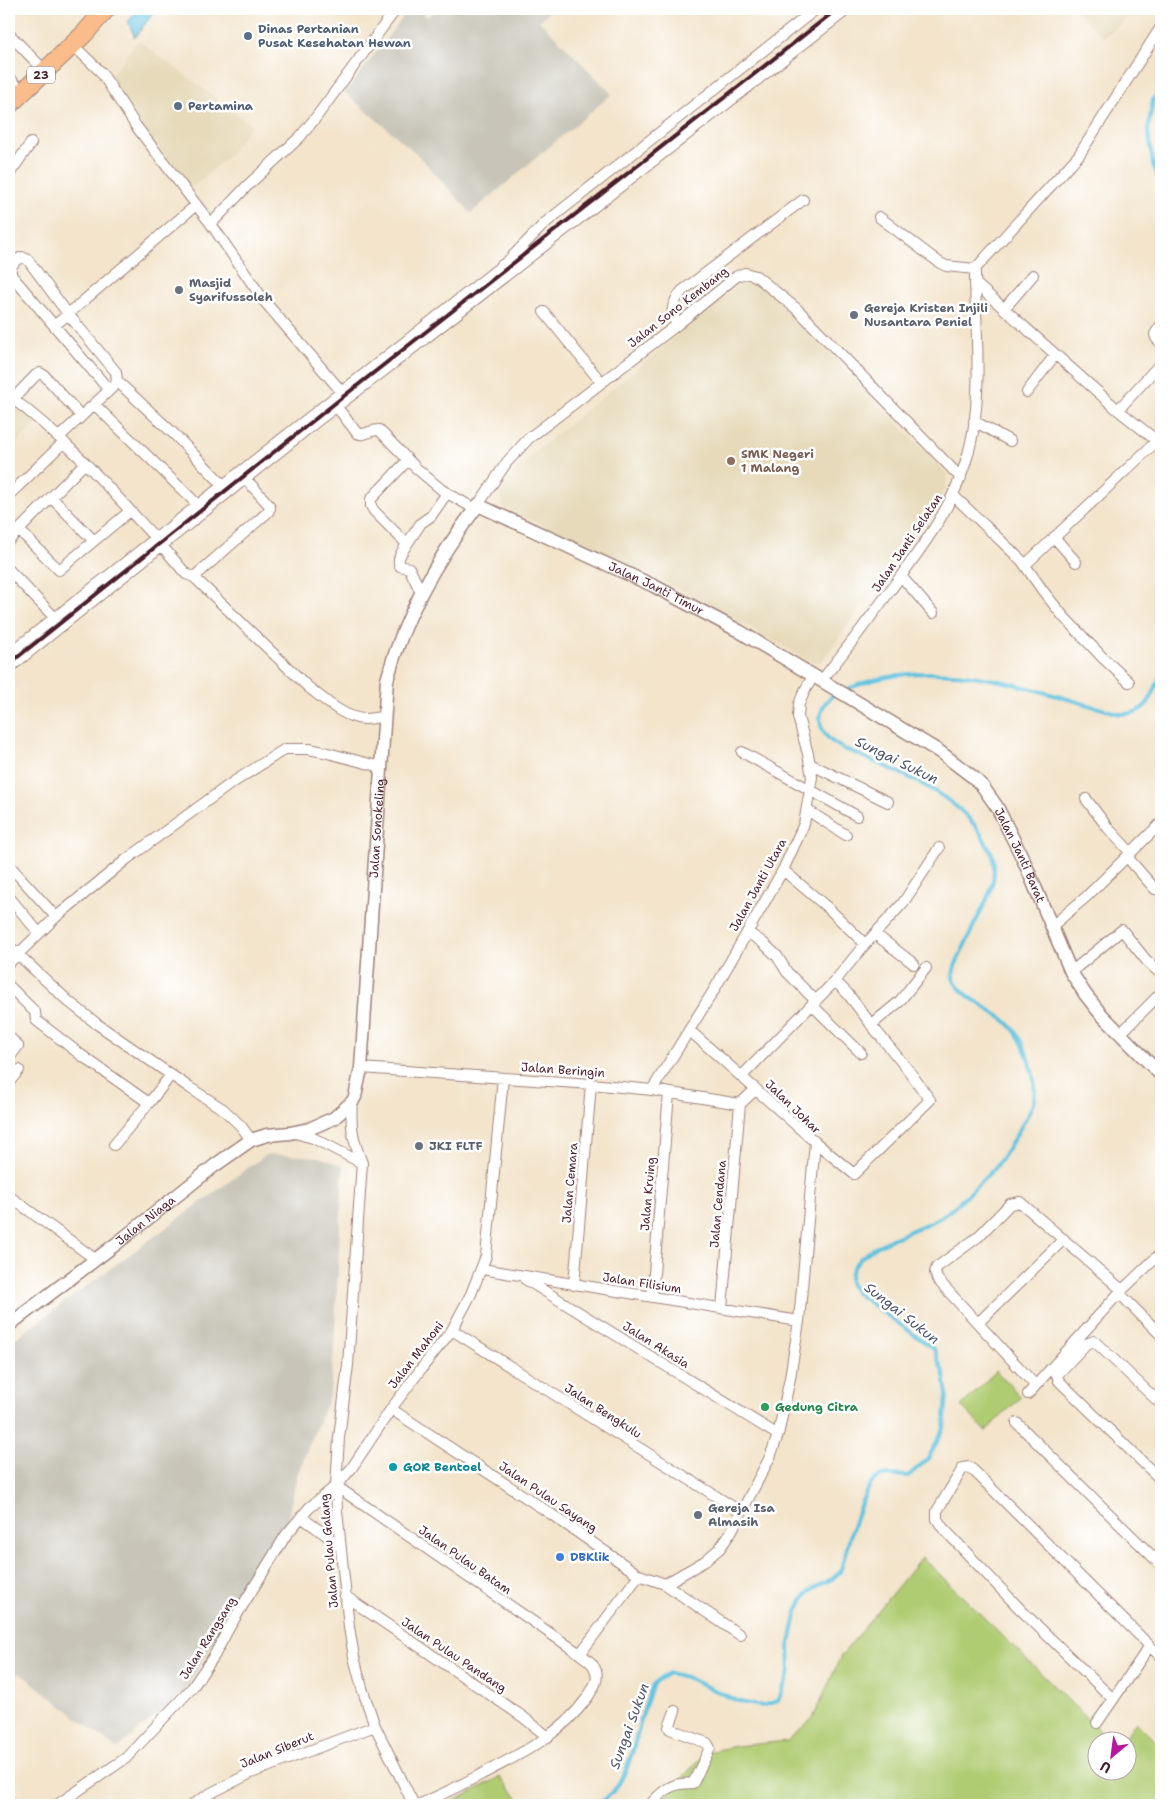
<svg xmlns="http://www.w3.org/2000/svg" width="1170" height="1814" font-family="'Shantell Sans',sans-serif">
	<rect width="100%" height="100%" fill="#fff"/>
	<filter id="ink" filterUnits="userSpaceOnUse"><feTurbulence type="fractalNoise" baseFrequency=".02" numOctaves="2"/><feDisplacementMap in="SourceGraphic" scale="10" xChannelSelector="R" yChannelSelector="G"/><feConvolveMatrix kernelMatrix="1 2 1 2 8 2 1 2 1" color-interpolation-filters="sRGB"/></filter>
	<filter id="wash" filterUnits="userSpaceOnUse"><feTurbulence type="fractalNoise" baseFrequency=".0096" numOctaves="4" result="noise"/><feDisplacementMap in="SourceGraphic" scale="20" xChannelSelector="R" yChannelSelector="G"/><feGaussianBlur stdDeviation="1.12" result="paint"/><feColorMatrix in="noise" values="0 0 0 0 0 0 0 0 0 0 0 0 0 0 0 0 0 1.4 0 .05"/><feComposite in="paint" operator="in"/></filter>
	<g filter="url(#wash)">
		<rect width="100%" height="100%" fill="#f3e4cb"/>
		<!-- built -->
		<path fill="#e6daba" d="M1075,9H1139L1103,38Z
			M138,40L252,125L229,155L192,188L137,122L109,78Z
			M756,282L770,292L948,475L945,489L821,663L810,661L661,580L503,507L500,494L512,475L541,447L741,283Z
			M9,397L40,420L9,451Z"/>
		<!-- industrial -->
		<path fill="#c8c4b8" d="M409,9H418L427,17L438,9H552L539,21L553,34L612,94L471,213L416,153L345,93Z
			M267,1154L319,1157L343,1166L334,1350L330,1394L297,1475L288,1519L185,1691L117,1749L20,1673L9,1681V1343Z"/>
		<!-- green -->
		<path fill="#b0cc73" stroke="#7d764f" d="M996,1371L1021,1397L986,1431L961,1406Z
			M922,1557L1110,1741L1098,1742V1772H1128V1742L1122,1741L1136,1722L1161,1747V1805H656L707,1752L736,1746L787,1741L813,1718L841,1656Z
			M500,1777L524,1805H446Z"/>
		<!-- water -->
		<path fill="#61c2e0" stroke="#567086" d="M138,9H156L135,38L128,22Z"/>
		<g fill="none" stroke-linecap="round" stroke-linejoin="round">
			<!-- stream -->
			<path stroke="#61c2e0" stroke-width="4" d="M1161,89L1153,100L1148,129L1153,165L1161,183
				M843,691C935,649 1030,690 1120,714C1148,715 1153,696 1161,673
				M596,1805C633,1786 634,1733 648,1698C650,1694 651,1688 654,1684C657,1679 665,1676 669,1673L686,1677L740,1702L762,1706L778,1701L790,1671L789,1647L797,1611L803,1599L814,1588L832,1579L840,1572C847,1552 861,1481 881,1476C889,1474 900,1476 908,1476L928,1459L944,1428L947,1395L944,1375L934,1349L855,1292C854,1289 851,1285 850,1282C846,1248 920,1230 941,1217C955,1208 986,1178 997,1165C1005,1154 1032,1111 1034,1100C1038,1078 1024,1038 1008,1023C996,1012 957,994 953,978C953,975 954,969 955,966C961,953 968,939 974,925C985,904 998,883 993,857C992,852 988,848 986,843C965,800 911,777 868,759C856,753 837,748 828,738C815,723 819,702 837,694"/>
		</g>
	</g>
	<g filter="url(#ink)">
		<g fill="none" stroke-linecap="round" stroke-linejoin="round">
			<!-- minor casing -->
			<g stroke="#9e827b" stroke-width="12">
				<path id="minor" d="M9,34L45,71
					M73,45L101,72L136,126L211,224L265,302L341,391
					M9,77L22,92
					M9,174L31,143
					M879,217L940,263L946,266L975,269
					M211,224L247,186L300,137L317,116L396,9
					M975,283L1118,410L1161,444
					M1004,309L1033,275
					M544,312L601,382
					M677,325C669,311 673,302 682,291L803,200
					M1161,325L1155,334L1156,338L1161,343
					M54,326L196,205
					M109,390L12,276C8,267 15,260 22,257L28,260L68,314L116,372L117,381
					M1027,392L1055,355
					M9,396C64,436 110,489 156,539
					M13,399L36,375L40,373L45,376L81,416
					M94,404L198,505
					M336,406L357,433C364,437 371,429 379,430L416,468L442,490L475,509
					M1118,410L1161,363
					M974,421L1010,441
					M59,437L115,385L117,381L175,435L223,485
					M408,460L371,499V506L374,511L407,544L421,523L431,516L447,493
					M85,463L19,530L59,570L130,511
					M9,495L64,442
					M954,496L1022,561L1043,591L1063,616L1103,658L1129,682
					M51,497L93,540
					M478,505L507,462L529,438L677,325L737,276L745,273L756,276L798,310L961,478
					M1054,537L1076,562
					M9,540L19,530
					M407,544C403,551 396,558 400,566L409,568L421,592
					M162,546L186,574L194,577L308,687C324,699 344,718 364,719C371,719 378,717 385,717
					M1025,565L1157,441
					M9,570L55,618
					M901,576L933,613
					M194,577L268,512L270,508L269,505L246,479
					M9,654L509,260L545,223L816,9
					M9,668L316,422L381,373L848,9
					M822,680C845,651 867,622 889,592C927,541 962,496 973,432C982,379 975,323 975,269L1079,155L1161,27
					M742,752L857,816
					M810,764L888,802
					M1086,799L1108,828L1131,853
					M807,810L846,835
					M1127,857L1155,889L1161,890
					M9,865L56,917
					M783,870L828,908L865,944
					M9,897L38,932
					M1052,926L1086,897L1161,823
					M747,932L762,942L777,956L787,972L816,1001
					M875,934L914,964
					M9,946L68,1001L97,1024L190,1088L223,1109L241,1126L251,1140
					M9,963L56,917L127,859L229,785L285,749H309L324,752L381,767
					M1071,972L1122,930L1146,960L1161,974
					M9,986L35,1012L36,1020L81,1055L149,1103L114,1145
					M812,1005L861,1053
					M871,1025L899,1002L926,968
					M1120,1034L1161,993
					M9,1037L18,1046L9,1058
					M361,1068L591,1084L652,1090L740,1104L756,1089
					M742,1076L835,981
					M9,1082L19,1070
					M652,1090L714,990L783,870L804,824L812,777L808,754L798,717L799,704L805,690L814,675
					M352,1102C350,1127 353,1140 362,1163L348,1365L339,1438L336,1486L337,1511L349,1627L354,1657L362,1688L375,1726L414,1805
					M149,1103L171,1075
					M295,1133L313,1138L362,1163
					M815,1142L854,1174L930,1100L909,1071L877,1032L848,994L835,981L861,949L903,903L939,848
					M9,1196L95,1259
					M482,1269L799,1321
					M525,1279L778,1435
					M574,1285L591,1084
					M1119,1293L1161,1335
					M652,1297L669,1093
					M722,1308L740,1104
					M978,1323L1064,1239
					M452,1330L741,1512
					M1035,1385L937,1279L935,1272L937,1267L978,1237L1010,1204L1020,1202L1122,1290
					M1028,1394L1119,1293L1161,1253
					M1161,1404L1094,1341L1086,1344L1057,1375L1059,1381L1161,1480
					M391,1409L551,1514L639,1575
					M1017,1423L1161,1565
					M336,1486L580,1654C585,1658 591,1661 594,1667C601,1678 593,1689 587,1698C561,1735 519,1755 480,1775C459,1786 439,1796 418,1805
					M301,1517L326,1535L341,1548
					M665,1584L740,1635
					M345,1596L523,1717L548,1737
					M580,1654L639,1575L665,1584L705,1561L720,1548L731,1532L770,1457L778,1435L790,1378L799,1321L815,1142L689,1030
					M1113,1699L1020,1609L942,1527L937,1519V1511L963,1468L969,1467L973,1470L1161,1657
					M1097,1723L1149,1647
					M9,1801L12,1805
					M57,1805L126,1758L192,1688L214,1656L230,1626L286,1535L309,1508L336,1486L351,1469L391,1409L421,1369L452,1330L471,1294L486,1256L503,1078
					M192,1805L211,1793L251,1773L375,1726
					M650,1805C658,1796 668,1785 681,1784C685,1783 689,1784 693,1783L710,1748L707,1743L670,1729L669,1727L675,1711"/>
			</g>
			<!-- tertiary casing -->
			<g stroke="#9e827b" stroke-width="15">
				<g id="tertiary">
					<path id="s1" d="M9,1325L116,1244L214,1166L251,1140L267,1135L290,1133L309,1129L334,1118L352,1102L355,1097L361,1068L387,680C404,616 438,557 478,505L654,586L739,631L940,752L973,777L983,787L997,807L1024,861L1071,972L1085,994L1100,1013L1161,1075"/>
				</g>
			</g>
			<!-- trunk casing -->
			<g stroke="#9e827b" stroke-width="20">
				<path id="trunk" d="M9,105L84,34L106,9"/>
			</g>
			<!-- minor -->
			<use href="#minor" stroke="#fff" stroke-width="10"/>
			<!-- tertiary -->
			<use href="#tertiary" stroke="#fff" stroke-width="12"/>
			<!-- trunk -->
			<use href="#trunk" stroke="#f9bc8a" stroke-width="18"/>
			<!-- rail -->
			<path stroke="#4a1f2b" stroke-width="4" d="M9,664L344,396L837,9"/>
		</g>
	</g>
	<!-- markers -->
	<g fill="#5c6f8a" stroke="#fff" stroke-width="2">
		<circle cx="248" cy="36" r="5"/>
		<circle cx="178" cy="106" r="5"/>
	</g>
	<g fill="#6b7280" stroke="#fff" stroke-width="2">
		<circle cx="179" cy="290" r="5"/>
		<circle cx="854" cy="315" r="5"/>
		<circle cx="419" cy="1146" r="5"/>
		<circle cx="698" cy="1515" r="5"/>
	</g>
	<circle fill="#8d6e63" stroke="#fff" stroke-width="2" cx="731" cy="461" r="5"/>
	<circle fill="#2e9e5b" stroke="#fff" stroke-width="2" cx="765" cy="1407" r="5"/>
	<circle fill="#0f9aa8" stroke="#fff" stroke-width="2" cx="393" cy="1467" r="5"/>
	<circle fill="#3f7fe0" stroke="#fff" stroke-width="2" cx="560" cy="1557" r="5"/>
	<g text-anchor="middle" stroke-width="5" stroke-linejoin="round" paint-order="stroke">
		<!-- shield labels -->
		<rect fill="#fff" stroke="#80626b" stroke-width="1" x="27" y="66.5" width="28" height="17" rx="4"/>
		<g font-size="11" font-weight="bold" fill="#4a1f2b">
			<text x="41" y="79">23</text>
		</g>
		<!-- service labels -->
		<g font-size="12" font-weight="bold" fill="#4e5e75" stroke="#fff" text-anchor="start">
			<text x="258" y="33">Dinas Pertanian<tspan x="258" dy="14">Pusat Kesehatan Hewan</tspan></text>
			<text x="188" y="110">Pertamina</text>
		</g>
		<!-- worship labels -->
		<g font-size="12" font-weight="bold" fill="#5b616d" stroke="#fff" text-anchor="start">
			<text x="189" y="287">Masjid<tspan x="189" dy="14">Syarifussoleh</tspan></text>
			<text x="864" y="312">Gereja Kristen Injili<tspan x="864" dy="14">Nusantara Peniel</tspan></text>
			<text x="429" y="1150">JKI FLTF</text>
			<text x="708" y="1512">Gereja Isa<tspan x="708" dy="14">Almasih</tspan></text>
		</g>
		<!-- street labels -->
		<g font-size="12" fill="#4a1f2b" stroke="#fff">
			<text transform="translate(678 307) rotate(-38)" y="4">Jalan Sono Kembang</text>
			<text transform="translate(907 543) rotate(-56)" y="4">Jalan Janti Selatan</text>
			<text dy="4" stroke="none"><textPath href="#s1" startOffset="1235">Jalan Janti Timur</textPath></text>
			<text dy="4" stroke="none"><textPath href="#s1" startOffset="691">Jalan Sonokeling</textPath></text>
			<text dy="4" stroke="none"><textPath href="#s1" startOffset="1696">Jalan Janti Barat</textPath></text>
			<text transform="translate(758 885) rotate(-61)" y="4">Jalan Janti Utara</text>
			<text transform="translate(563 1070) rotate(4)" y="4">Jalan Beringin</text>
			<text transform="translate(793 1107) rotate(44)" y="4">Jalan Johar</text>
			<text transform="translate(570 1183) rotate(-85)" y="4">Jalan Cemara</text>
			<text transform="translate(648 1194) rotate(-85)" y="4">Jalan Kruing</text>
			<text transform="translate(718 1204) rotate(-85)" y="4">Jalan Cendana</text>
			<text dy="4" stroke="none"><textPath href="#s1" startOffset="172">Jalan Niaga</textPath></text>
			<text transform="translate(642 1283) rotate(9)" y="4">Jalan Filisium</text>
			<text transform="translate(656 1345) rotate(32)" y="4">Jalan Akasia</text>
			<text transform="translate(416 1355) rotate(-52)" y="4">Jalan Mahoni</text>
			<text transform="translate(603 1411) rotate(33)" y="4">Jalan Bengkulu</text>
			<text transform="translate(548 1497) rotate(34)" y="4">Jalan Pulau Sayang</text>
			<text transform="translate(329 1551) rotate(-95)" y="4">Jalan Pulau Galang</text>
			<text transform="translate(465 1560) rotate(35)" y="4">Jalan Pulau Batam</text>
			<text transform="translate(208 1638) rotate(-58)" y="4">Jalan Rangsang</text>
			<text transform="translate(454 1655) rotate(34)" y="4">Jalan Pulau Pandang</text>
			<text transform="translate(277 1750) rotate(-22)" y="4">Jalan Siberut</text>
		</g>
		<!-- education labels -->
		<g font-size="12" font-weight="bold" fill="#785e54" stroke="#fff" text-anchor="start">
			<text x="741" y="458">SMK Negeri<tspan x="741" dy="14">1 Malang</tspan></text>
		</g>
		<!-- leisure labels -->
		<g font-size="12" font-weight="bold" fill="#27864d" stroke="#fff" text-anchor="start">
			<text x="775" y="1411">Gedung Citra</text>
		</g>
		<!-- culture labels -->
		<g font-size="12" font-weight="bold" fill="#0d838f" stroke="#fff" text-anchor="start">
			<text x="403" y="1471">GOR Bentoel</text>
		</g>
		<!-- shop labels -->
		<g font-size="12" font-weight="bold" fill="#366cbe" stroke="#fff" text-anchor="start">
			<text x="570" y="1561">DBKlik</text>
		</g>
		<!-- water labels -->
		<g font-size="14" font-style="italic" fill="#52586a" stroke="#fff">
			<text transform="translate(897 760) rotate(26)" y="5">Sungai Sukun</text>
			<text transform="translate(902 1313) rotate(38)" y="5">Sungai Sukun</text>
			<text transform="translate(629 1726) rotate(-70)" y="5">Sungai Sukun</text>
		</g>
	</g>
	<!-- margin -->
	<rect width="1170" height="1814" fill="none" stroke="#fff" stroke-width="30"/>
	<!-- north arrow -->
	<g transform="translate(1112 1756) rotate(209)"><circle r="24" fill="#ffffff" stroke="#b7a5aa"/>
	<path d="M0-4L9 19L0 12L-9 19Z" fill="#b5179e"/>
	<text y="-8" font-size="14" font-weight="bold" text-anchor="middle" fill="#4a1f2b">U</text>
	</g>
</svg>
